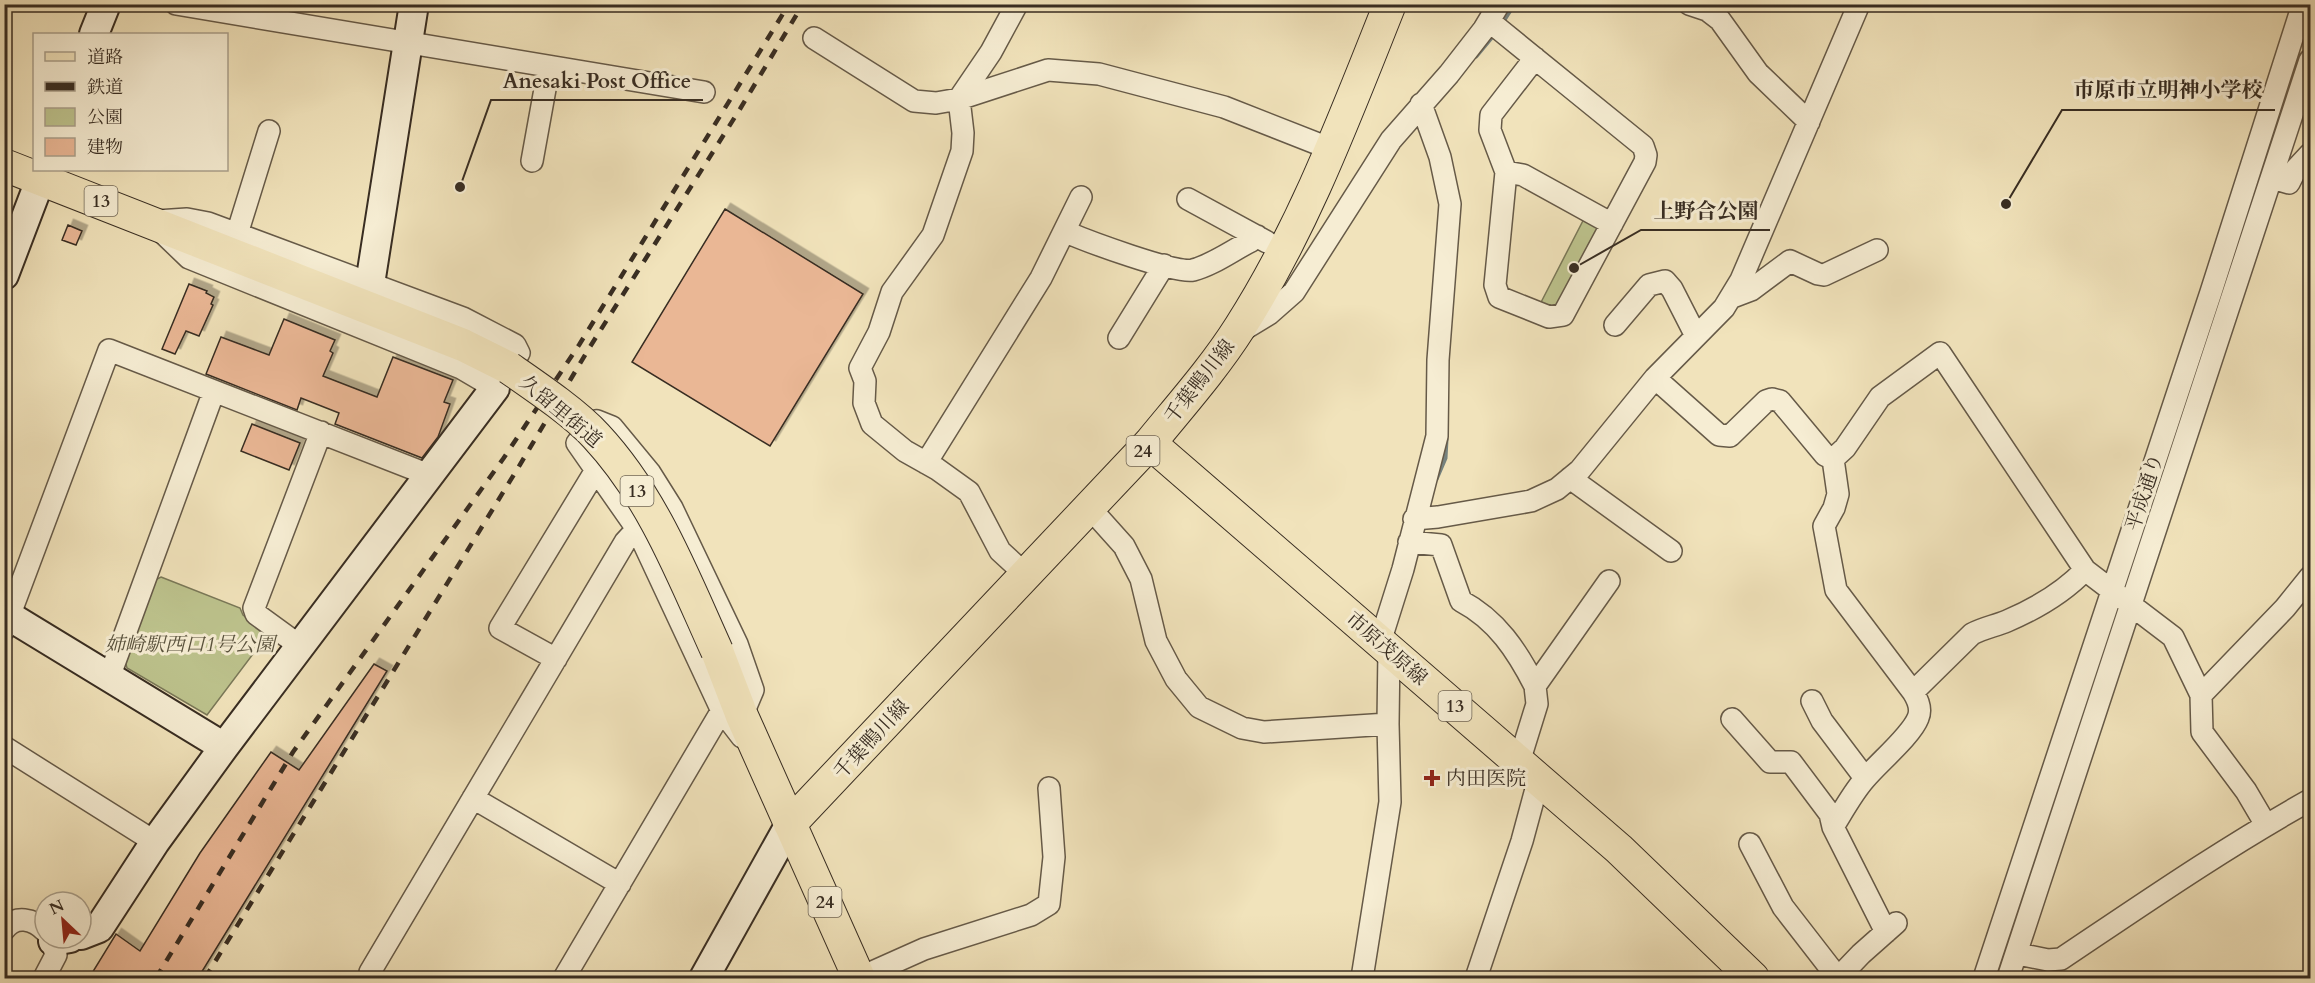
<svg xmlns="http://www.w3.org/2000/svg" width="2315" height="983" font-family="Cardo,'Noto Serif JP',serif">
	<defs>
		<filter id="shadow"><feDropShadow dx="5.5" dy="-5.5" stdDeviation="0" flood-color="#0004"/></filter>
	</defs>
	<rect width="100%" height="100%" fill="#f1e3bb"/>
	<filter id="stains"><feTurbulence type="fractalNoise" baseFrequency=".00333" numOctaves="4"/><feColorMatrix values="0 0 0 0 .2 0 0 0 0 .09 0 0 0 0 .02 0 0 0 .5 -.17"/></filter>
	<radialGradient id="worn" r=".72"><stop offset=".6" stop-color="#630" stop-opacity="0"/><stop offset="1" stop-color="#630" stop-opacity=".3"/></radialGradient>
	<!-- green -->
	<path fill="#bdc38d" stroke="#7a7858" stroke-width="1.5" d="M1588,211L1612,224L1563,315L1536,312Z
		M161,577L240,608L243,615L268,634L207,715L127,668L124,657L153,581Z"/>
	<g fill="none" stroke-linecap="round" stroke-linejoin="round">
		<!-- stream -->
		<path stroke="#76827e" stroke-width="5" d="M1500,26L1514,4
			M1476,56L1495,33
			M1436,479L1445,458L1446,439"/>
	</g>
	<!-- building -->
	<path fill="#eab795" stroke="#382d22" stroke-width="1.5" filter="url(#shadow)" d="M725,209L863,294L770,446L632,362Z
		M68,225L82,231L76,245L62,240Z
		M189,284L207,291L206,293L214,297L211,304L213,305L199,336L186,331L175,354L162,349Z
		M284,319L335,340L330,351L333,353L323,376L377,397L393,357L453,380L444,402L450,404L438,437L422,458L335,424L339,413L301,398L297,410L206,374L221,337L269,355Z
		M252,424L300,443L289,470L241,451Z
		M374,664L387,671L198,978H89L116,934L140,951L200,853L271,752L299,770Z"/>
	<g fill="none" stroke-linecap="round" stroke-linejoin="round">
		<!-- street casing -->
		<g stroke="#665a48" stroke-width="24">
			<path id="street" d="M176,4L704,92
				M1017,4L991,52L959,99L963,133L962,151L933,235L892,292L879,332L860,368L865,381L864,403L872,424L905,451L937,469L969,492L1000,551L1025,574
				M1689,4L1707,10L1720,20L1758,73L1809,122
				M1489,21L1643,146L1646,155L1645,162L1563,315L1549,317L1499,297L1495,285L1506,172L1490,130L1491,115L1535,58
				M814,38L914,101L936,103L959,99L1048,70L1099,74L1224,107L1331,149
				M532,161L549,67
				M1506,172L1523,175L1612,224
				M2272,178L2289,183L2296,169L2310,154
				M1188,199L1267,242
				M157,221L187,219L208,223L463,318L515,345L519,353L515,359
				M1066,232C1087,241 1175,274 1193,270C1213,265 1233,250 1251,241L1257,236
				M163,233L189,258L461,368L495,388L503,377
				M237,234L269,131
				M1730,298L1751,290L1790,261L1818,274L1824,275L1877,250
				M1615,325L1649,285L1665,281L1672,289L1696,336
				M1241,328H1246L1269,314L1294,292L1391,140L1449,74L1484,29L1499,4
				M1119,338L1164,265
				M1655,378L1719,435L1730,436L1766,401L1772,399L1780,401L1825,455L1833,459L1845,448L1880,397L1940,353L2085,570L2173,637L2201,695L2202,732L2246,791L2266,825
				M926,463L1041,278L1081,197
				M1570,478L1671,551
				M1089,507L1124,546L1141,579L1156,641L1176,679L1199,707L1242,728L1264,732L1388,724
				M1414,519L1438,517L1531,501L1557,489L1580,470L1655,378L1724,308L1741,280L1859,4
				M1409,542L1441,545L1461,601C1497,620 1517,651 1535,686
				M4,630L109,350L429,475
				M1380,642L1403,569L1437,436L1438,360L1450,204L1440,157L1421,104
				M300,646L256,614L254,608L321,432
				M556,659L500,628L596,470
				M110,675L214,391
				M1913,692L1972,634C1983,628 1995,626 2007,621C2035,609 2064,592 2085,570
				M2201,695L2285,608L2310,577
				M1812,701L1822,721L1865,778
				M742,716L753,690L737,644L672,508L650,473L612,427L597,421L577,443L637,529L722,711L742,737
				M1732,719L1770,762H1791L1830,814L1833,827L1886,932
				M4,747L155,842
				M1519,762L1537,704L1535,686L1609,581
				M473,798L620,884
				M1833,827C1843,811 1852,794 1864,780C1878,763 1911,736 1918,718C1922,709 1918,700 1913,692L1836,590L1824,526L1834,508L1838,494L1833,459
				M1750,844L1783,907L1838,978
				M4,930C15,914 34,919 45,931
				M2018,954L2048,960L2061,959C2143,904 2224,848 2310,800
				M44,978L56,955L51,938
				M370,978V972L625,542L637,529
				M564,978L728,700
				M859,978L924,949L1031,915L1049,904L1054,857L1049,788
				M1362,978L1390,802L1388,724L1389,649
				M1476,978L1522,841L1539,778
				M1838,978L1861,954L1896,923
				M1984,978L2211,292L2303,4
				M2008,978L2310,60"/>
		</g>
		<!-- secondary casing -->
		<g stroke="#382d22" stroke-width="32">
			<path id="secondary" d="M94,34L106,4
				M4,275L44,170
				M370,284L414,4
				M4,613L224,747
				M81,935L99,928L155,842L224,747L495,388
				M53,941L70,938
				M704,978L790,824"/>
		</g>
		<!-- primary casing -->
		<g stroke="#382d22" stroke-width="34">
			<path id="primary" d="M4,165L463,345L509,368
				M1150,443L1619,849L1753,978
				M717,651L742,716L859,978
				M790,824L1150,443C1181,405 1214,368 1240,327C1304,227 1346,114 1390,4"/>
		</g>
		<!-- street -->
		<use href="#street" stroke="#f6edd3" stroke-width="21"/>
		<!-- secondary -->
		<use href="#secondary" stroke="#f6edd3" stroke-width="28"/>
		<!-- primary -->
		<use href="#primary" stroke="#f1e3bb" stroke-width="32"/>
		<!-- rail -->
		<path stroke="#382d22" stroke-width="4.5" stroke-dasharray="10 10" stroke-linecap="butt" d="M156,978L293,752L503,459L579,345L789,4
			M205,978L518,468L588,350L740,109L803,4"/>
		<!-- primary-bridge casing -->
		<g stroke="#382d22" stroke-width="34" stroke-linecap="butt">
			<path id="primary-bridge" d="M509,368C535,386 575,413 596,436C653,497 683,576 717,651"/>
		</g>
		<!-- primary-bridge -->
		<use href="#primary-bridge" stroke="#f1e3bb" stroke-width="32"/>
	</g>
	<!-- markers -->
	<path fill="#8f2418" stroke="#f6edd3" stroke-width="2" d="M1429 769h6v6h6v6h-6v6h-6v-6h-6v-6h6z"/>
	<g text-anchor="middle" stroke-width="6" stroke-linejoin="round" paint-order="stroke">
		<!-- shield labels -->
		<g fill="#f6edd3" stroke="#716757" stroke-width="1.5">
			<rect x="84.5" y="186" width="33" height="30" rx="4.5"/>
			<rect x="1126.5" y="436" width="33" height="30" rx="4.5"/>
			<rect x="620.5" y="476" width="33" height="30" rx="4.5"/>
			<rect x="1438.5" y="691" width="33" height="30" rx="4.5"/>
			<rect x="808.5" y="887" width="33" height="30" rx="4.5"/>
		</g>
		<g font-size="18" font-weight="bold" fill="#382d22">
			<text x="101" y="207">13</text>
			<text x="1143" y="457">24</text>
			<text x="637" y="497">13</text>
			<text x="1455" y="712">13</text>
			<text x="825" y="908">24</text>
		</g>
		<!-- street labels -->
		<g font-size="20" fill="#382d22" stroke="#f6edd3">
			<text transform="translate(1199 381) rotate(-52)" y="7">千葉鴨川線</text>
			<text transform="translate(561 411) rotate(40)" y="7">久留里街道</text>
			<text transform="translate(2144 492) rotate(-72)" y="7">平成通り</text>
			<text transform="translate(1387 648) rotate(41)" y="7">市原茂原線</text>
			<text transform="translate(871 739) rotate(-47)" y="7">千葉鴨川線</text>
		</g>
		<!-- park labels -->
		<g font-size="20" font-style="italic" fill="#59523d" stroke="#f6edd3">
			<text x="190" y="651">姉崎駅西口1号公園</text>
		</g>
		<!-- poi labels -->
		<g font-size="20" fill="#382d22" stroke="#f6edd3" text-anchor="start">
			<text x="1446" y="785">内田医院</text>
		</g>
	</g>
	<!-- callouts -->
	<path fill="none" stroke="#382d22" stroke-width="2" d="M460 187L491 100H703M2006 204L2062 110H2275M1574 268L1641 230H1770"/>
	<g fill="#382d22" stroke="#f6edd3" stroke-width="2">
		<circle cx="460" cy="187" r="6"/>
		<circle cx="2006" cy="204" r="6"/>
		<circle cx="1574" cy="268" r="6"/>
	</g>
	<g font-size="21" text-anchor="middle" font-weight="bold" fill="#382d22" stroke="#f6edd3" stroke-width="6" stroke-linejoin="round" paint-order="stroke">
		<text x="597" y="88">Anesaki Post Office</text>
		<text x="2168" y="97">市原市立明神小学校</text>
		<text x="1706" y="218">上野合公園</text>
	</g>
	<!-- margin -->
	<rect width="2315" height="983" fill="none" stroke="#f1e3bb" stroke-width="24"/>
	<rect x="6" y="6" width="2303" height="971" fill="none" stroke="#382d22" stroke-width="3"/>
	<rect x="12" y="12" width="2291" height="959" fill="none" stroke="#382d22" stroke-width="1.5"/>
	<!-- legend -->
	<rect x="33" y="33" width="195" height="138" fill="#f6edd3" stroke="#aaa08c" stroke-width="1.5"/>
	<rect x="45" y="52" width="30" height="9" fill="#f1e3bb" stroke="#aaa08c" stroke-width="1.5"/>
	<text x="87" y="63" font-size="18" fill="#382d22">道路</text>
	<rect x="45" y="82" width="30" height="9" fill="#382d22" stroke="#aaa08c" stroke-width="1.5"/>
	<text x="87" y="93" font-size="18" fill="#382d22">鉄道</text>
	<rect x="45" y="108" width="30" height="18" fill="#bdc38d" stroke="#aaa08c" stroke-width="1.5"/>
	<text x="87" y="123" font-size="18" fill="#382d22">公園</text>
	<rect x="45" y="138" width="30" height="18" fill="#eab795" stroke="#aaa08c" stroke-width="1.5"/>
	<text x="87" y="153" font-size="18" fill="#382d22">建物</text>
	<!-- north arrow -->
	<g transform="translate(63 920) rotate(334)"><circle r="28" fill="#f6edd3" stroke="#aaa08c" stroke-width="1.5"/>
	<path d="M0-4.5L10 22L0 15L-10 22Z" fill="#8f2418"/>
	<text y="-9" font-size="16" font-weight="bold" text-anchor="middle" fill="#382d22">N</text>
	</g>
	<rect width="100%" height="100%" filter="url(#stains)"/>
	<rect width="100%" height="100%" fill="url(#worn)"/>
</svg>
